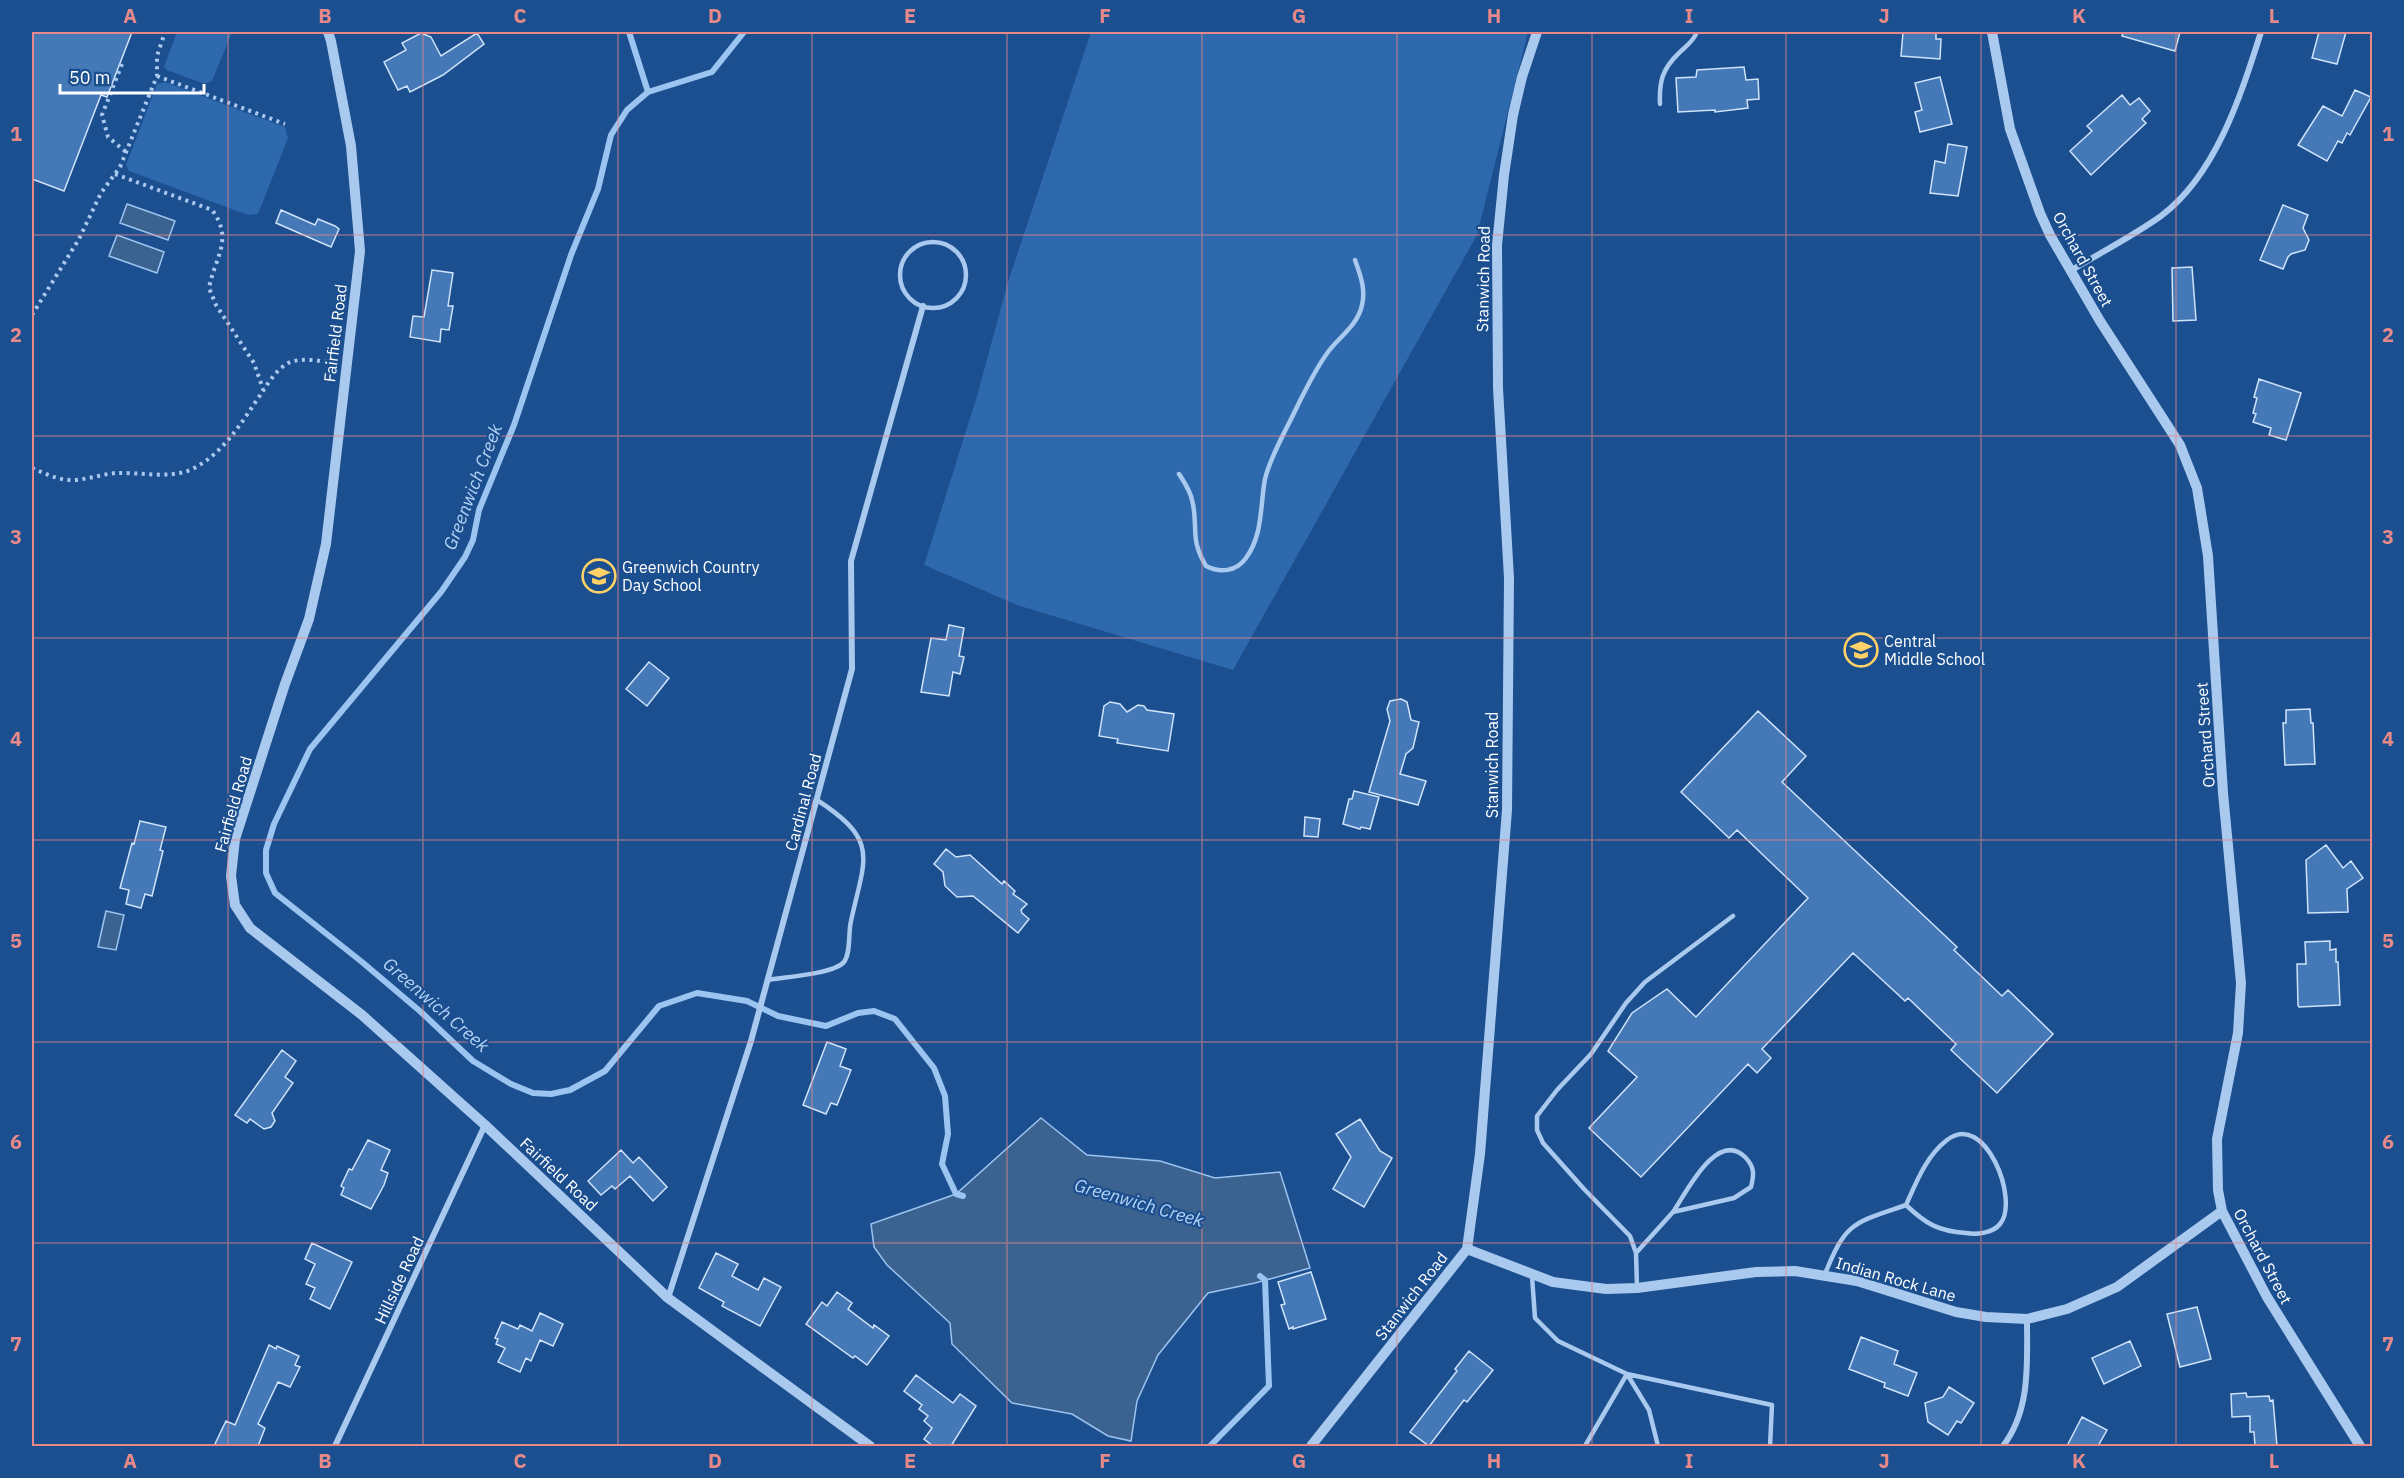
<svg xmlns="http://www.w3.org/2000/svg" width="2404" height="1478" font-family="'IBM Plex Sans',sans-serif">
	<rect width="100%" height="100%" fill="#1b4f8f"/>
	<!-- green -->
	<path fill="#2e69ad" d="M177,32H232L212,81L205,84L167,70L164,67Z
		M1091,32H1528L1477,235L1233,670L1020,606L924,565L977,396L1008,282Z
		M165,82L285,127L288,138L258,214L248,215L129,171L126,165L157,84Z"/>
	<!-- water -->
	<path fill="#3c6290" stroke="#9cc4f0" stroke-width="1.5" d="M127,204L175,221L168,240L120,223Z
		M117,235L164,252L157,273L109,256Z
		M106,911L124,915L116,950L98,947Z
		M1041,1118L1087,1155L1160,1161L1215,1178L1280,1172L1310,1268L1255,1283L1208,1293L1158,1355L1137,1401L1131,1441L1108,1436L1072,1414L1012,1403L952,1344L950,1323L887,1265L874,1247L871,1224L956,1194Z"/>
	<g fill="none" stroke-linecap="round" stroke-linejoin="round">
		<!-- stream -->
		<path stroke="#9cc4f0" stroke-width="6" d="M629,32L648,92
			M744,32L712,72L648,92L627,110L611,135L598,189L571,255L514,425L479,510L473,540L465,557L441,592L310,749L274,824L266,850V873L275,893L362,962L421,1012L473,1061L511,1084L533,1093L551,1094L570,1090L605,1071L659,1006L697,993L747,1001L778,1016L826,1026L858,1013L874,1011L895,1019L934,1068L945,1096L948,1134L942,1164L956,1194L963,1196
			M1210,1446L1269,1386L1265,1280L1260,1276"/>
	</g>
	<!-- building -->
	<path fill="#4478b7" stroke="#cfe3fa" stroke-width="1.5" d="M32,32H132L107,97L101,95L64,191L32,179Z
		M1903,32L1936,33V39H1941L1940,59L1901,56Z
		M2123,32H2180L2175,51L2122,36Z
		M2319,32H2346L2337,64L2312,58Z
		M421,33L431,37L441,56L477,33L484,44L443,75L410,92L407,86L398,90L384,62L406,50L402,43Z
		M1744,67L1746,80L1758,79L1759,99L1747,100L1748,108L1715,112V110L1678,112L1676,78L1696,77L1697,70Z
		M1940,77L1952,124L1920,132L1915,112L1922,110L1915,83Z
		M2355,90L2371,97L2350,135L2347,133L2342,143L2338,141L2327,161L2298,145L2323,106L2342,116Z
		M2122,95L2130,105L2139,98L2150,111L2142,119L2146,123L2091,175L2070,151L2092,131L2087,126Z
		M1948,144L1967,147L1958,196L1930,193L1935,161L1945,163Z
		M2283,205L2308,215L2303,228L2309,240L2305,250L2291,254L2288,257L2283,269L2260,260Z
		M281,210L315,225L318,219L335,226L339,229L331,247L276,223Z
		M2192,267L2196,320L2173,321L2172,268Z
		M432,270L453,273L448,306H453L449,330L441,329L440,342L410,337L413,316L424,317Z
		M2259,379L2301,393L2286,440L2269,435L2271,428L2253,422L2256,414L2253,413L2257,398L2254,397Z
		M949,625L964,628L959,656L964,657L960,674L953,672L949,696L921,692L931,638L946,640Z
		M649,662L669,678L647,706L626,689Z
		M1401,699L1407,702L1411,720L1419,722L1413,748L1406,754L1400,774L1426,781L1418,805L1369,792L1390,721L1387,709L1390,701Z
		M1110,702L1120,704L1127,712L1138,705L1144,706L1147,710L1174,714L1168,751L1117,743L1118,739L1099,736L1104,706Z
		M2310,709L2311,723H2313L2315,764L2285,765L2283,723H2286V710Z
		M1758,711L1806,756L1782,782L1957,947L1954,950L2002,996L2008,990L2053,1034L1997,1093L1951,1050L1956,1044L1908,998L1905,1001L1853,953L1762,1049L1771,1058L1757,1073L1748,1064L1641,1177L1589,1128L1637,1077L1608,1051L1632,1013L1667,989L1696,1017L1808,898L1737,830L1729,838L1681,792Z
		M1354,791L1379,797L1370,829L1361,827L1360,829L1343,824L1349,799H1352Z
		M1305,817L1320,819L1318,837L1304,836Z
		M140,821L166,827L160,850L163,851L152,896L145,894L141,908L126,904L129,890L120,888L132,843L134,844Z
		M2326,845L2343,868L2351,861L2363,878L2347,889L2348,912L2308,913L2306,860Z
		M946,849L956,857L970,855L1002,884L1004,881L1015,891L1013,894L1027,904L1021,910L1022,913L1029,919L1018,933L973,896L957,897L945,886L943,872L934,864Z
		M2330,941V950L2336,949V962H2338L2340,1005L2299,1007L2298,1005L2297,964H2306L2305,942Z
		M827,1042L846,1049L840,1066L851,1070L837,1105L831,1103L826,1114L803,1105Z
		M282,1050L296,1061L285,1077L293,1083L272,1113L275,1121L271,1127L264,1129L250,1119L247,1123L235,1115Z
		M1360,1119L1380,1151L1392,1158L1364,1207L1333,1189L1351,1157L1336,1134Z
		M368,1140L390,1150L381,1170L388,1173L384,1185L371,1209L341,1195L344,1188L341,1186L349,1169L352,1170Z
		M621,1150L633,1163L639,1157L667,1187L653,1201L630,1176L615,1189L612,1186L601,1195L588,1181Z
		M312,1243L352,1262L330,1309L310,1299L315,1288L306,1284L315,1264L305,1259Z
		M716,1253L738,1264L732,1276L758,1290L764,1278L781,1287L760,1326L722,1306L724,1302L699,1288Z
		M1311,1272L1326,1319L1293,1329V1327L1289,1329L1281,1305L1285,1304L1278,1282Z
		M837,1292L852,1303L848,1309L873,1328L874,1325L889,1336L867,1365L855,1356L853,1358L806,1324L822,1302L827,1306Z
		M2197,1307L2211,1359L2180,1367L2167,1314Z
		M540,1313L563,1324L553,1346L540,1340L531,1361L526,1358L520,1372L498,1362L505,1348L496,1344L498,1339L495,1338L502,1322L518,1329L520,1325L532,1331Z
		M1861,1337L1898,1351L1894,1364L1917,1373L1908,1396L1884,1387L1885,1383L1849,1369Z
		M2130,1341L2141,1366L2104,1384L2092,1358Z
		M269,1345L276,1349L277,1346L299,1356L295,1365L300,1367L290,1387L278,1382L258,1424L265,1428L258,1446H214L226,1421L235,1425Z
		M1469,1351L1493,1370L1467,1402L1464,1400L1429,1446L1410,1432L1457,1371L1455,1369Z
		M916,1375L953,1403L960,1394L976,1406L951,1446H933L924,1439L932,1428L924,1421L928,1416L919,1409L922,1405L904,1391Z
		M1949,1387L1974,1403L1961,1423L1957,1421L1948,1435L1928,1422L1925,1403L1943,1397Z
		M2246,1393L2247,1397L2269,1396L2270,1401L2273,1400L2277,1446H2255L2254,1432H2250V1416L2232,1417L2231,1394Z
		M2082,1417L2107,1430L2098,1446H2067Z"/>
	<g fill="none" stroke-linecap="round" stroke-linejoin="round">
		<!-- path -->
		<path stroke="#a9c9ee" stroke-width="4" stroke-dasharray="3 4.5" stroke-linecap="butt" d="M122,64L102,115L108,137L126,152
			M157,76L285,124
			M115,174L212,210C234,239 215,257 209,288L216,305L254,363L263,389
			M32,315L79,239L101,193L120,167L157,76V56L165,32
			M32,468C46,474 60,481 75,480C89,479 103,474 116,473C139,472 168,479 190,470C223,455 241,423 261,394C268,383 277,369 288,363C301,357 321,361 334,363"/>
		<!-- service -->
		<path stroke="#a9c9ee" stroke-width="4.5" d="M1660,104C1659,82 1662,69 1679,53C1686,46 1693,42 1697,32
			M900 275a33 33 0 1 1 66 0a33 33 0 1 1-66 0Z
			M1179,474C1184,482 1190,490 1192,500C1199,527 1189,538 1206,566C1220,573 1236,572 1246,558C1263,535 1260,506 1265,479C1269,462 1278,445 1286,429C1299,404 1311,375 1328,352C1339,337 1358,325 1362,305C1366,289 1360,274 1355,260
			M768,980C784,977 834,974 844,962C851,953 848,933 851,921C865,857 880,841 817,800
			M1636,1253L1673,1212L1734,1198L1751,1187C1754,1175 1755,1167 1745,1157C1717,1129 1686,1193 1673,1212
			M1825,1274C1846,1221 1854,1223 1906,1205C1916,1183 1926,1156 1947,1140C1985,1110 2020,1201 2000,1224C1993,1233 1977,1235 1966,1233C1938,1231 1926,1224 1906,1205
			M1532,1276L1535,1318L1558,1341L1627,1374L1649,1410L1658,1446
			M1637,1288L1636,1253L1630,1236L1584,1189L1543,1143L1537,1130V1116L1557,1090L1591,1054L1626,1003L1645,982L1733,916
			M1585,1446L1627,1374L1772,1405L1770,1446"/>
		<!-- minor -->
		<path stroke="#a9c9ee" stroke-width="6" d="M2070,271C2100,253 2133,236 2161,216C2216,175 2241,95 2261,32
			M668,1298L751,1041L852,669L851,561L923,306
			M335,1446L485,1125
			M2003,1446C2031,1410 2027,1362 2027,1319"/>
		<!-- tertiary -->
		<path stroke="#a9c9ee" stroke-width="10" d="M328,32L331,41L351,146L360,251L326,544L309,619L285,684L235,839L231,876L235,905L250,928L362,1015L485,1125L668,1298L870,1446
			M1992,32L2010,129L2040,213L2050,235L2100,321L2180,445L2197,488L2208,556L2223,793L2241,983L2238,1033L2217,1139L2218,1190L2222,1211L2267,1297L2360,1446
			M1467,1249L1553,1282L1606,1289L1637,1288L1756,1272L1795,1271L1857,1281L1956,1312L1986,1317L2027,1319L2067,1309L2117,1287L2222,1211
			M1311,1446L1467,1249L1480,1154L1507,810L1509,578L1498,388L1497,245L1504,175L1513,115L1522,77L1537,32"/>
	</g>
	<!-- grid -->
	<path fill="none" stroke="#e88989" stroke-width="1.5" stroke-opacity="0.55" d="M228,32V1446M423,32V1446M618,32V1446M812,32V1446M1007,32V1446M1202,32V1446M1397,32V1446M1592,32V1446M1786,32V1446M1981,32V1446M2176,32V1446M32,235H2372M32,436H2372M32,638H2372M32,840H2372M32,1042H2372M32,1243H2372"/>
	<!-- icons -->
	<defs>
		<g id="school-ring" transform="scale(1.725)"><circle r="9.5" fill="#1b4f8f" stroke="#ffd166" stroke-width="1.5"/><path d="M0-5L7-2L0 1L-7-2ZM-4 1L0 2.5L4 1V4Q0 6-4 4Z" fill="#ffd166"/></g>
	</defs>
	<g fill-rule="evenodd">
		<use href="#school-ring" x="599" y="576"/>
		<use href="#school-ring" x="1861" y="650"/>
	</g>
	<g text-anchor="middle" stroke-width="4.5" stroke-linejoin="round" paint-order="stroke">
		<!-- street labels -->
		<g font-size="16" fill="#fff" stroke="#1b4f8f">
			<text transform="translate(2083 259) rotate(61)" y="6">Orchard Street</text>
			<text transform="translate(1483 279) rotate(-89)" y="6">Stanwich Road</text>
			<text transform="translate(335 333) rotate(-83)" y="6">Fairfield Road</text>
			<text transform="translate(2205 735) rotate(-94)" y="6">Orchard Street</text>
			<text transform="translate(1492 765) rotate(-90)" y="6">Stanwich Road</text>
			<text transform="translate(803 802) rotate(-75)" y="6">Cardinal Road</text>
			<text transform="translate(233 804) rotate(-74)" y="6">Fairfield Road</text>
			<text transform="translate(559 1174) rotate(43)" y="6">Fairfield Road</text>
			<text transform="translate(2263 1256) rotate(62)" y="6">Orchard Street</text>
			<text transform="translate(1896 1279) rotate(16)" y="6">Indian Rock Lane</text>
			<text transform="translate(399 1280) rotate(-65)" y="6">Hillside Road</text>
			<text transform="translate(1411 1296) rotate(-52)" y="6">Stanwich Road</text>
		</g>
		<!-- poi labels -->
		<g font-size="16" fill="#fff" stroke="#1b4f8f" text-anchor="start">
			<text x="622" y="573">Greenwich Country<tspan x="622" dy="18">Day School</tspan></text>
			<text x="1884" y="647">Central<tspan x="1884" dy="18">Middle School</tspan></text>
		</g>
		<!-- water labels -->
		<g font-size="18" font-style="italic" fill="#b5d3f5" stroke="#1b4f8f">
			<text transform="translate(473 487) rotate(-69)" y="6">Greenwich Creek</text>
			<text transform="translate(436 1005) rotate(41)" y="6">Greenwich Creek</text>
			<text transform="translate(1139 1203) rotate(16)" y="6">Greenwich Creek</text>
		</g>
	</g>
	<!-- border -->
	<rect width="2404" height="1478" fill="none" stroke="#1b4f8f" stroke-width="66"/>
	<!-- scale -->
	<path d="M60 84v9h144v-9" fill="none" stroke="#ffffff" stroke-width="3"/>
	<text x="69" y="84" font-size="18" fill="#ffffff" stroke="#1b4f8f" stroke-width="4.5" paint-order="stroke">50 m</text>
	<rect x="33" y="33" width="2338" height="1412" fill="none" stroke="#e88989" stroke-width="2"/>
	<g font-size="20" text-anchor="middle" font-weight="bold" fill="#e88989">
		<text x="130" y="23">A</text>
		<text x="325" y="23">B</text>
		<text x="520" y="23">C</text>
		<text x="715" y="23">D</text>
		<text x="910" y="23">E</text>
		<text x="1105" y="23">F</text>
		<text x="1299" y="23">G</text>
		<text x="1494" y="23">H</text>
		<text x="1689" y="23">I</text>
		<text x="1884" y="23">J</text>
		<text x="2079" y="23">K</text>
		<text x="2274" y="23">L</text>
		<text x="16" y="141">1</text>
		<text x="2388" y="141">1</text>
		<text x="16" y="342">2</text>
		<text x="2388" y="342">2</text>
		<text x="16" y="544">3</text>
		<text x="2388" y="544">3</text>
		<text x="16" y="746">4</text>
		<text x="2388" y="746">4</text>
		<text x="16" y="948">5</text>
		<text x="2388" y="948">5</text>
		<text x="16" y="1149">6</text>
		<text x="2388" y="1149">6</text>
		<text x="16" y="1351">7</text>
		<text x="2388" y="1351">7</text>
		<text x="130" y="1468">A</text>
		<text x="325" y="1468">B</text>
		<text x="520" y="1468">C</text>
		<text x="715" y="1468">D</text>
		<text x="910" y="1468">E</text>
		<text x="1105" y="1468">F</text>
		<text x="1299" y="1468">G</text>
		<text x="1494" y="1468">H</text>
		<text x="1689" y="1468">I</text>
		<text x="1884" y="1468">J</text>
		<text x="2079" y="1468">K</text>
		<text x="2274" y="1468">L</text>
	</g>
</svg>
